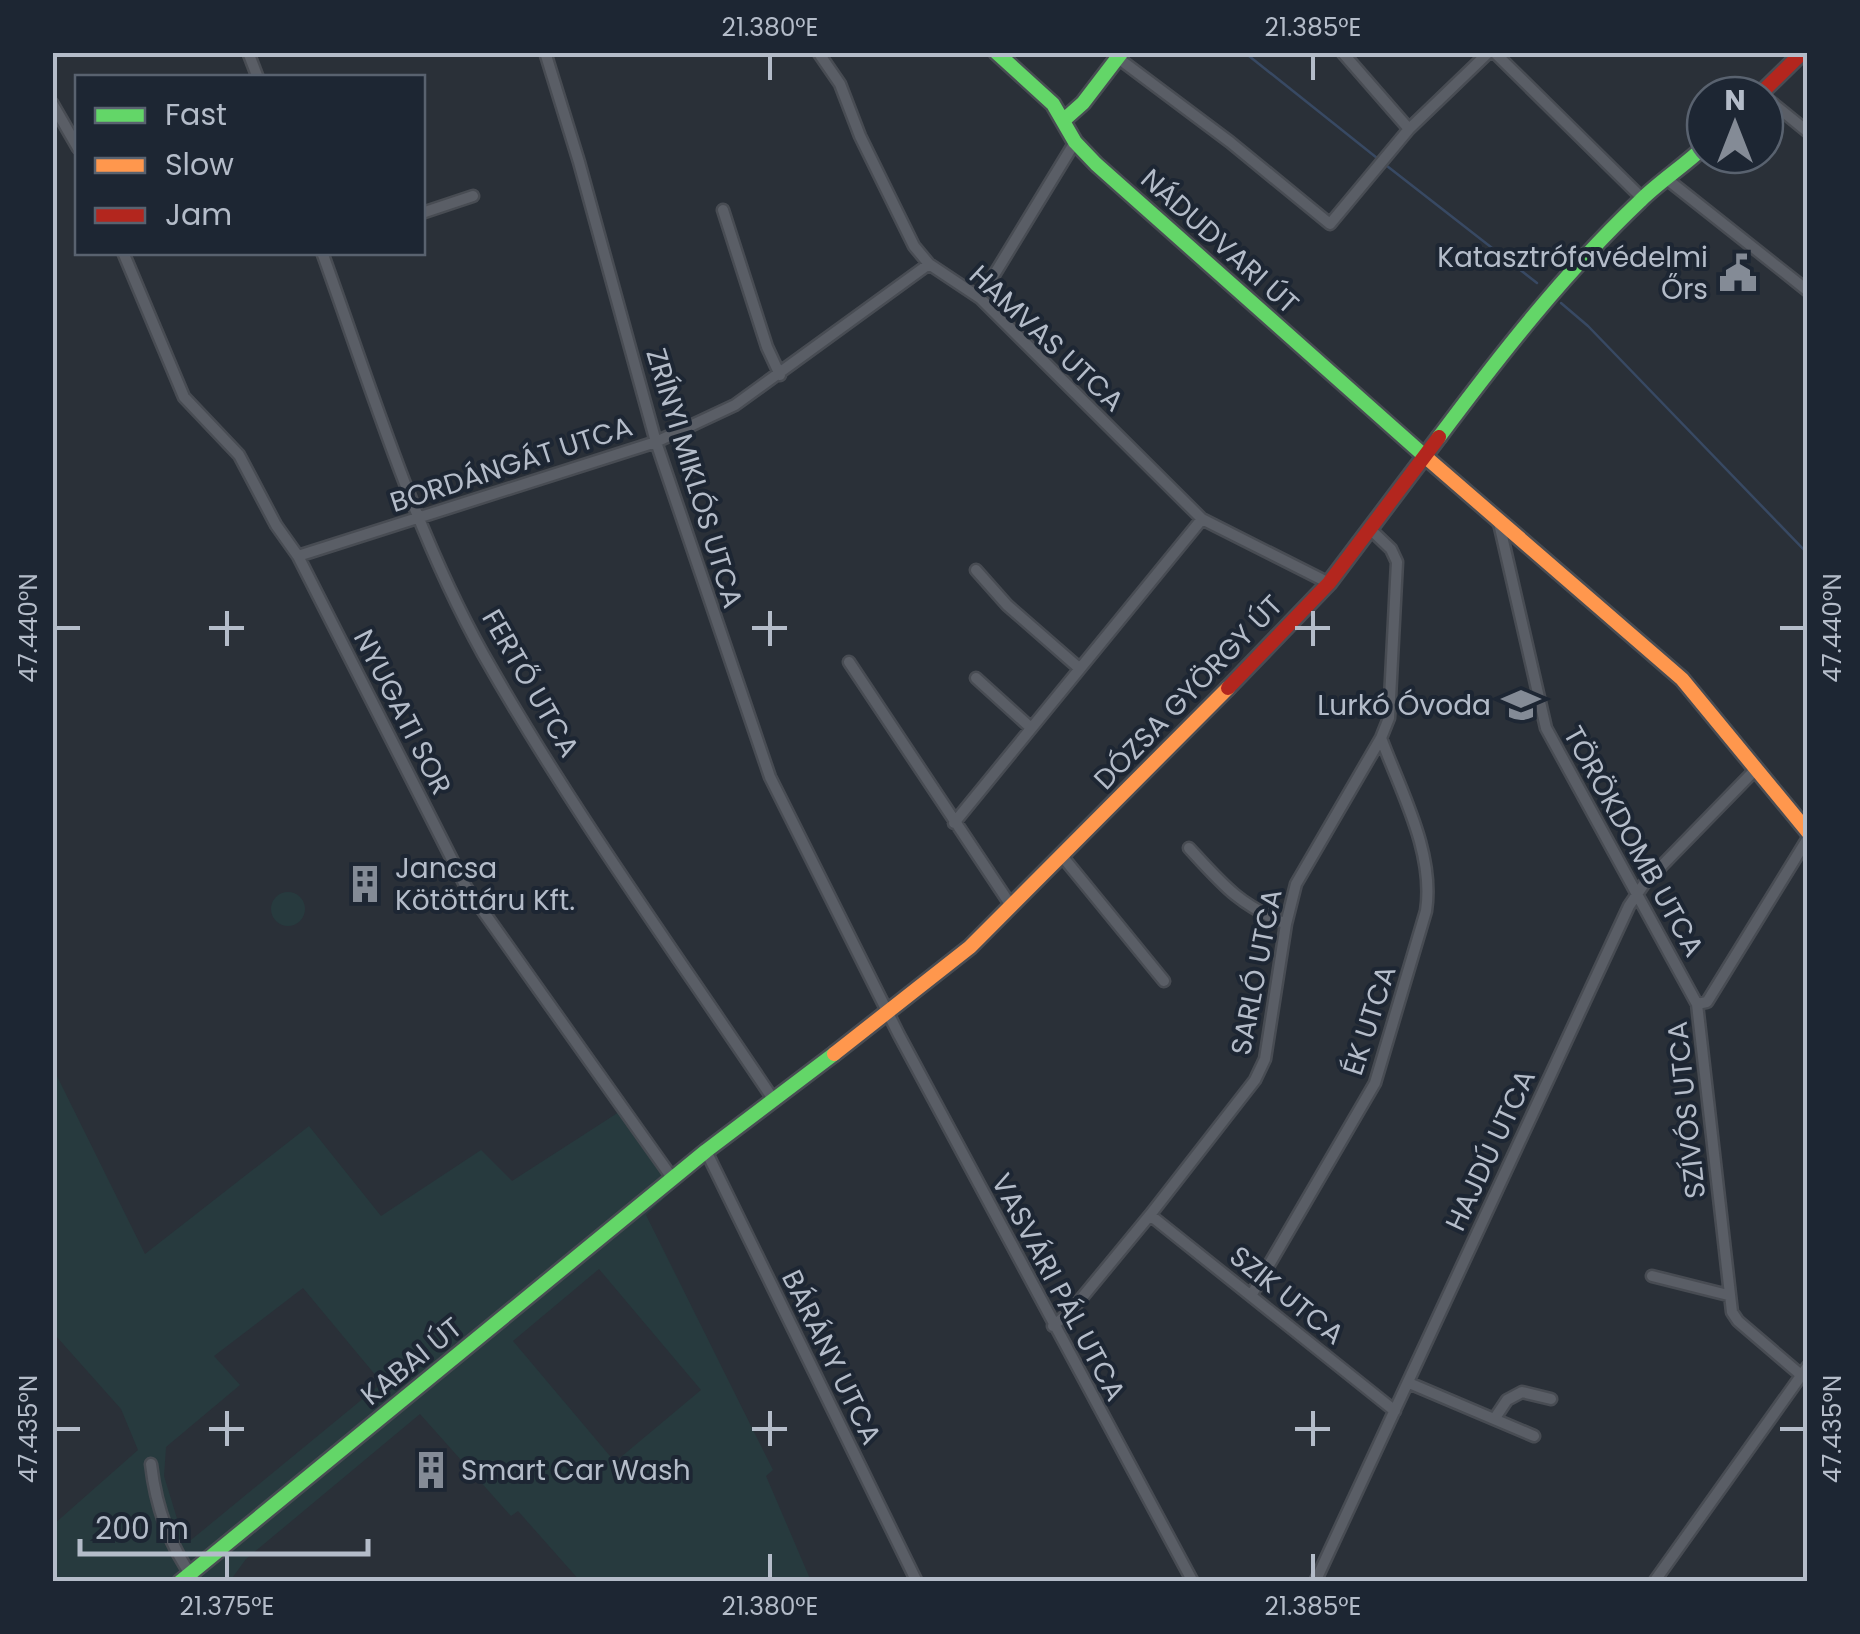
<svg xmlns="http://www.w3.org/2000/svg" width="1860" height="1634" font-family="Poppins,sans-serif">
	<rect width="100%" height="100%" fill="#2a3038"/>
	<!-- green -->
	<path fill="#273a3e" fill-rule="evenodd" d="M271 909a17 17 0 1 1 34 0a17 17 0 1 1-34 0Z
		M52,1066L145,1254L309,1126L381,1216L481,1150L512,1181L619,1112L673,1190L646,1215L773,1470L766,1476L811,1581H580L518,1511L511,1516L420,1414L246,1559L230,1581H53V1525L138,1450L121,1409L56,1336L53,1337ZM599,1269L701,1390L615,1462L513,1341ZM303,1288L382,1383L191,1540L183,1538L164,1476L166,1447L240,1385L214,1356Z"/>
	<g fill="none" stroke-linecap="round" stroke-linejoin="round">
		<!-- stream -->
		<path stroke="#384963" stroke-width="2.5" d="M1244,52L1377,158
			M1387,166L1537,283
			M1561,303L1588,326L1808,554"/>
		<!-- street casing -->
		<g stroke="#484c53" stroke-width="15">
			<path id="street" d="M248,52L258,78
				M545,52L579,162L656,442L770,777L899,1035L1193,1582
				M818,52L840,84L860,136L914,246L929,264L980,298L1202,519L1329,583
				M1342,52L1409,129
				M1494,52L1642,198
				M1118,58L1230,142L1330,224L1409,129L1489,52
				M1765,97L1808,132
				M52,103L78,148
				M1668,180L1808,291
				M723,210L767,347L780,375
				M422,213L473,196
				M123,252L184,397L239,455L276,525L298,556L466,887L673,1179
				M322,252C371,387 413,528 483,654C570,808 675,952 773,1099
				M980,298L1075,142
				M1499,523L1546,728L1697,1004L1732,1312L1738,1321L1801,1375
				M298,556L656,442L735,405L929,264
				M976,570L1007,605L1079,668
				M849,662L1012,907
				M976,678L1031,728
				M954,823L1202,519
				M1189,848C1223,885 1238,904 1286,924
				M1062,856L1164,981
				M1697,1004L1707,1002L1808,838
				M706,1151L917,1582
				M1150,1215L1395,1411
				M1652,1276L1728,1295
				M1252,1294L1375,1083L1426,911C1435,853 1401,792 1381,738
				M1053,1326L1071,1311L1150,1215L1255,1080L1265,1059L1286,924L1296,884L1381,738L1389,718L1397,562L1391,549L1369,528
				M1409,1383L1534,1436
				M1495,1418L1507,1400L1522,1392L1551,1399
				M151,1464C156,1508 169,1546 196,1582
				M1315,1582L1629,906L1644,884L1755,770
				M1654,1582L1808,1366"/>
		</g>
		<!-- fast casing -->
		<g stroke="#484c53" stroke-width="19">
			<path id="fast" d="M996,52L1053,104L1075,142L1096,164L1428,459
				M1065,119L1083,103L1122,52
				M1439,437C1501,354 1565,272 1640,201C1659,182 1684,166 1705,146
				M180,1582L706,1151L834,1054"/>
		</g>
		<!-- slow casing -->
		<g stroke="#484c53" stroke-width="19">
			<path id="slow" d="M1428,459L1682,679L1808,832
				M834,1054L970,947L1228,688"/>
		</g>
		<!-- jam casing -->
		<g stroke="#484c53" stroke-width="19">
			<path id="jam" d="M1759,95L1803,52
				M1228,688L1329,583L1439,437"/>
		</g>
		<!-- street -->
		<use href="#street" stroke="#5a5e66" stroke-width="10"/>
		<!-- fast -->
		<use href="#fast" stroke="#63d668" stroke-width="14"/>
		<!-- slow -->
		<use href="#slow" stroke="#ff974d" stroke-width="14"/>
		<!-- jam -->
		<use href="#jam" stroke="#b3261e" stroke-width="14"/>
	</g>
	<!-- ticks -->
	<path fill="none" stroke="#b4bcc9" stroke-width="4" d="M770,55V80M1313,55V80M227,611V646M770,611V646M1313,611V646M55,628H80M209,628H244M752,628H787M1295,628H1330M1780,628H1805M227,1411V1446M770,1411V1446M1313,1411V1446M55,1429H80M209,1429H244M752,1429H787M1295,1429H1330M1780,1429H1805M227,1554V1579M770,1554V1579M1313,1554V1579"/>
	<!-- icons -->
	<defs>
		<g id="civic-bare" transform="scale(3)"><path d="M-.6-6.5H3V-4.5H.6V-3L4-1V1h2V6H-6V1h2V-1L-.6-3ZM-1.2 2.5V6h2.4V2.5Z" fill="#848b96" stroke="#1d2633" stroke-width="2.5" paint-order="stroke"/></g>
		<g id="school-bare" transform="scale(3)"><path d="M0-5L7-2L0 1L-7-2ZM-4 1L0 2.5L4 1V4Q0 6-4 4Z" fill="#848b96" stroke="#1d2633" stroke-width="2.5" paint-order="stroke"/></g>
		<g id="building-bare" transform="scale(3)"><path d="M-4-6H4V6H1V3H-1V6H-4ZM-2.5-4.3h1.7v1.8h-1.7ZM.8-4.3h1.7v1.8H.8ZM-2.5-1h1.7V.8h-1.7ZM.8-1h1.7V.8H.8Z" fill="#848b96" stroke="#1d2633" stroke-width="2.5" paint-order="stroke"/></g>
	</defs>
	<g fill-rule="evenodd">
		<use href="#civic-bare" x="1738" y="273"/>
		<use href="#school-bare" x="1521" y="705"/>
		<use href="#building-bare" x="365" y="884"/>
		<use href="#building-bare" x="431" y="1470"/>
	</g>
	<g text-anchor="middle" stroke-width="8" stroke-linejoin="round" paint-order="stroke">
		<!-- street labels -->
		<g font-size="28" fill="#b4bcc9" stroke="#1d2633">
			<text transform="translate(1220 241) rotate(42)" y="10">NÁDUDVARI ÚT</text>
			<text transform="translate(1047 338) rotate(43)" y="10">HAMVAS UTCA</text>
			<text transform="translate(511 464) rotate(-18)" y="10">BORDÁNGÁT UTCA</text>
			<text transform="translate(695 478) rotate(73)" y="10">ZRÍNYI MIKLÓS UTCA</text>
			<text transform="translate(531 683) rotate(60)" y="10">FERTŐ UTCA</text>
			<text transform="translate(1188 692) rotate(-46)" y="10">DÓZSA GYÖRGY ÚT</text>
			<text transform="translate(403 712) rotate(63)" y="10">NYUGATI SOR</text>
			<text transform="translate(1634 841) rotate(61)" y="10">TÖRÖKDOMB UTCA</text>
			<text transform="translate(1256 972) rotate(-79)" y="10">SARLÓ UTCA</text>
			<text transform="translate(1369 1020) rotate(-72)" y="10">ÉK UTCA</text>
			<text transform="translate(1686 1110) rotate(-96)" y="10">SZÍVÓS UTCA</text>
			<text transform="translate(1490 1150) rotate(-65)" y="10">HAJDÚ UTCA</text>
			<text transform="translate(1059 1287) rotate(62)" y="10">VASVÁRI PÁL UTCA</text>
			<text transform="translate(1287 1295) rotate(39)" y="10">SZIK UTCA</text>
			<text transform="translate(832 1357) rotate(64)" y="10">BÁRÁNY UTCA</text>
			<text transform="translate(411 1361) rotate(-39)" y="10">KABAI ÚT</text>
		</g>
		<!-- poi labels -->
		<g font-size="28" fill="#b4bcc9" stroke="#1d2633" text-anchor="end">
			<text x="1708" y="267">Katasztrófavédelmi<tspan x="1708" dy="32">Őrs</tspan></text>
			<text x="1491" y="715">Lurkó Óvoda</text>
			<text x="395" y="878" text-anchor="start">Jancsa<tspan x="395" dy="32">Kötöttáru Kft.</tspan></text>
			<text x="461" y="1480" text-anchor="start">Smart Car Wash</text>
		</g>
	</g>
	<!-- border -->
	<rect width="1860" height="1634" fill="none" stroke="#1d2633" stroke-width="110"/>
	<!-- legend -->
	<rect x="75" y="75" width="350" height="180" fill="#1d2633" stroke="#59626f" stroke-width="2.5"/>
	<rect x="95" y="108" width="50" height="15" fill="#63d668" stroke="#59626f" stroke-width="2.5"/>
	<text x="165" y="125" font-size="30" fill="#b4bcc9">Fast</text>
	<rect x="95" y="158" width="50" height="15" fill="#ff974d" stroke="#59626f" stroke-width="2.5"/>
	<text x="165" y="175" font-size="30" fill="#b4bcc9">Slow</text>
	<rect x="95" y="208" width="50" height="15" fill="#b3261e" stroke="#59626f" stroke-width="2.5"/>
	<text x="165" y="225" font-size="30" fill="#b4bcc9">Jam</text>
	<!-- north arrow -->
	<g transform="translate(1735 125)"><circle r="48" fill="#1d2633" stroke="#59626f" stroke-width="2.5"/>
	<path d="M0-8L18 38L0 25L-18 38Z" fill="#848b96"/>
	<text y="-15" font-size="28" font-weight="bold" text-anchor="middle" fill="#b4bcc9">N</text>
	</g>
	<!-- scale -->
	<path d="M80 1539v15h288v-15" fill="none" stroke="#b4bcc9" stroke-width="5"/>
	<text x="95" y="1539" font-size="30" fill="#b4bcc9" stroke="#1d2633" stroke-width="8" paint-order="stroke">200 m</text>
	<rect x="55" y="55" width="1750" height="1524" fill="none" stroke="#b4bcc9" stroke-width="4"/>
	<g font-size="25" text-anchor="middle" fill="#b4bcc9">
		<text x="770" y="36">21.380°E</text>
		<text x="1313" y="36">21.385°E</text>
		<text transform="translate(28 628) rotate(-90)" y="9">47.440°N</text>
		<text transform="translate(1832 628) rotate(-90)" y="9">47.440°N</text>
		<text transform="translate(28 1429) rotate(-90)" y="9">47.435°N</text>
		<text transform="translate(1832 1429) rotate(-90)" y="9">47.435°N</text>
		<text x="227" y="1615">21.375°E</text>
		<text x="770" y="1615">21.380°E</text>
		<text x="1313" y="1615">21.385°E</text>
	</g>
</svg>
